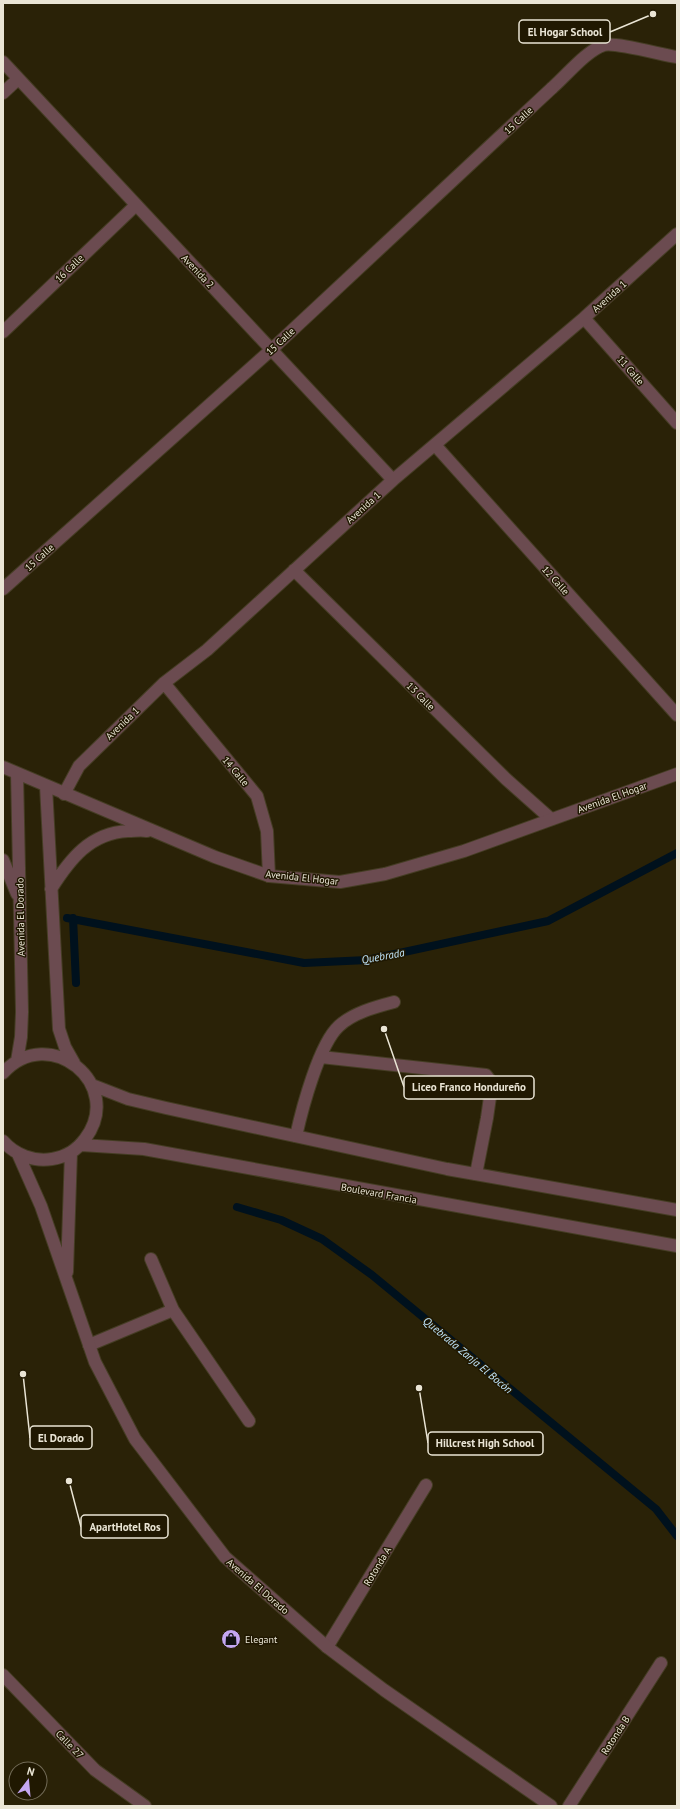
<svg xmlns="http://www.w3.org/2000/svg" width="680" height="1809" font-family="'PT Sans',sans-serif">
	<rect width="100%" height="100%" fill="#2a2207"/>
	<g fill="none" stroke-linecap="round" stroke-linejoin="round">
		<!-- stream -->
		<path stroke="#00111d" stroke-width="8" d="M67,918L304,963L367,960L548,921L677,853
			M73,918L76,983
			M237,1207L281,1220L322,1239L372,1275L656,1509L677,1536"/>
		<!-- service casing -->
		<g stroke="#453d24" stroke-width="14">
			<path id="service" d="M552,88C566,76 587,50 604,45C615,42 663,55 677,57
				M321,1057L486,1075L492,1083L487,1118L476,1174
				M296,1136C302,1109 319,1044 339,1026C353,1013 375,1007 394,1002
				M151,1259L173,1310L249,1421
				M89,1345L173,1310"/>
		</g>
		<!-- minor casing -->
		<g stroke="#453d24" stroke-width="14">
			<path id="minor" d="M3,62L393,480
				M3,93L18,79
				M584,318L677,423
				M3,332L136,205
				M435,445L677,715
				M294,570L506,779L551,819
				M3,589L271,350L552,88
				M164,683L257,796L267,831L269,876
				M64,794L79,766L164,683L207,650L393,480L584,318L677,234
				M327,1647L426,1485
				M3,1675L95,1770L145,1806
				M569,1806L661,1663"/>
		</g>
		<!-- tertiary casing -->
		<g stroke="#453d24" stroke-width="14">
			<path id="tertiary" d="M3,767L215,857L269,876L340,882L385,874L464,851L677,774
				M46,786L59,1029L65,1047L74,1063
				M3,860L17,894
				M51,889C70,859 90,833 128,831C135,831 141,830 147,831
				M17,1061L21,1037L22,1012L17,773
				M3,1073C49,1022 126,1085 85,1139C77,1150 66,1157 52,1159C34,1162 15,1155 3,1141
				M92,1085L128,1099L166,1108L447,1169L677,1210
				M81,1145L144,1149L677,1246
				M18,1154L41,1206L95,1362L135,1439L225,1557L327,1647L384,1690L551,1806
				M67,1272L71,1152"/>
		</g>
		<!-- service -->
		<use href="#service" stroke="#6b4b50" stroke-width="12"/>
		<!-- minor -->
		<use href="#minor" stroke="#6b4b50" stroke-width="12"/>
		<!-- tertiary -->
		<use href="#tertiary" stroke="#6b4b50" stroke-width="12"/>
	</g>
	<!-- icons -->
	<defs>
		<g id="shop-disc" transform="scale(1)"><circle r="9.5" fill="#c4a7f1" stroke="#201801"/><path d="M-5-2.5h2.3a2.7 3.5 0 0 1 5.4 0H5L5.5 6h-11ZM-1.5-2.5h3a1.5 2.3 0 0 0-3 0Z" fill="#111"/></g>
	</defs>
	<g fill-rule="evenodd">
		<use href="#shop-disc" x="231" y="1639"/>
	</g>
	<g text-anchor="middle" stroke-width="3" stroke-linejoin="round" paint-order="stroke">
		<!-- street labels -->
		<g font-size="10" fill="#eae5d5" stroke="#201801">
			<text transform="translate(518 120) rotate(-43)" y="4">15 Calle</text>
			<text transform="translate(69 268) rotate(-44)" y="4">16 Calle</text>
			<text transform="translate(198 271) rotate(47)" y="4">Avenida 2</text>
			<text transform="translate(609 296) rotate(-42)" y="4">Avenida 1</text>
			<text transform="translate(280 341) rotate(-43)" y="4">15 Calle</text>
			<text transform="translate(631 370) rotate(49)" y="4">11 Calle</text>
			<text transform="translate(363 507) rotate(-42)" y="4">Avenida 1</text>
			<text transform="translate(39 557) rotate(-42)" y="4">15 Calle</text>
			<text transform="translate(556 580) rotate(48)" y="4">12 Calle</text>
			<text transform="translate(421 696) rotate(45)" y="4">13 Calle</text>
			<text transform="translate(122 723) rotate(-44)" y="4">Avenida 1</text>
			<text transform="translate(236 771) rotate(50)" y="4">14 Calle</text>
			<text transform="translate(612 797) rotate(-20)" y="4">Avenida El Hogar</text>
			<text transform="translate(302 877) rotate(6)" y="4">Avenida El Hogar</text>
			<text transform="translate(20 917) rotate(-91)" y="4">Avenida El Dorado</text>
			<text transform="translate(379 1193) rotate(10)" y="4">Boulevard Francia</text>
			<text transform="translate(377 1566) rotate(-59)" y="4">Rotonda A</text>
			<text transform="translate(258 1586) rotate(41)" y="4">Avenida El Dorado</text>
			<text transform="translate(615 1735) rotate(-57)" y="4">Rotonda B</text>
			<text transform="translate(70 1744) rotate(46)" y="4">Calle 27</text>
		</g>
		<!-- poi labels -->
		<g font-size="10" fill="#eae5d5" stroke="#201801" text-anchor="start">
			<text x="245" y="1643">Elegant</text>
		</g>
		<!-- water labels -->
		<g font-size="11" font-style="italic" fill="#c2e8ff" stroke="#201801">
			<text transform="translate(383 956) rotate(-10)" y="4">Quebrada</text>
			<text transform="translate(468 1355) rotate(40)" y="4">Quebrada Zanja El Bocón</text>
		</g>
	</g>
	<!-- callouts -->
	<path fill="none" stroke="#eae5d5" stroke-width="1.5" d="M653 14L610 32M384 1029L404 1087M23 1374L30 1438M419 1388L428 1443M69 1481L81 1527"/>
	<g fill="#eae5d5" stroke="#201801" stroke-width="1.5">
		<circle cx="653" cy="14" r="4"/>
		<circle cx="384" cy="1029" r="4"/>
		<circle cx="23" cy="1374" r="4"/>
		<circle cx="419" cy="1388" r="4"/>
		<circle cx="69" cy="1481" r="4"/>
	</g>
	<g fill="#201801" stroke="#eae5d5" stroke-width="1.5">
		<rect x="519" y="20" width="91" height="23" rx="4"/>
		<rect x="404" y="1076" width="130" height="23" rx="4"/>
		<rect x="30" y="1426" width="62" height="23" rx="4"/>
		<rect x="428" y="1432" width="115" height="23" rx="4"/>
		<rect x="81" y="1515" width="87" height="23" rx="4"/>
	</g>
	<g font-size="11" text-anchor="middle" font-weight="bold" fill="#eae5d5">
		<text x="565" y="36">El Hogar School</text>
		<text x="469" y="1091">Liceo Franco Hondureño</text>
		<text x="61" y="1442">El Dorado</text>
		<text x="485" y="1447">Hillcrest High School</text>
		<text x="125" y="1531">ApartHotel Ros</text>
	</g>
	<!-- border -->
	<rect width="680" height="1809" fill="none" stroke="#eae5d5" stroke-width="8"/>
	<!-- north arrow -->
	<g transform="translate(28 1781) rotate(16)"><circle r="19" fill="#201801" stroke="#716a56"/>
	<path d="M0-3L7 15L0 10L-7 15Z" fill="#c4a7f1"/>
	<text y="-6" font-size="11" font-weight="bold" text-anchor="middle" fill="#eae5d5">N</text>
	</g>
</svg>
